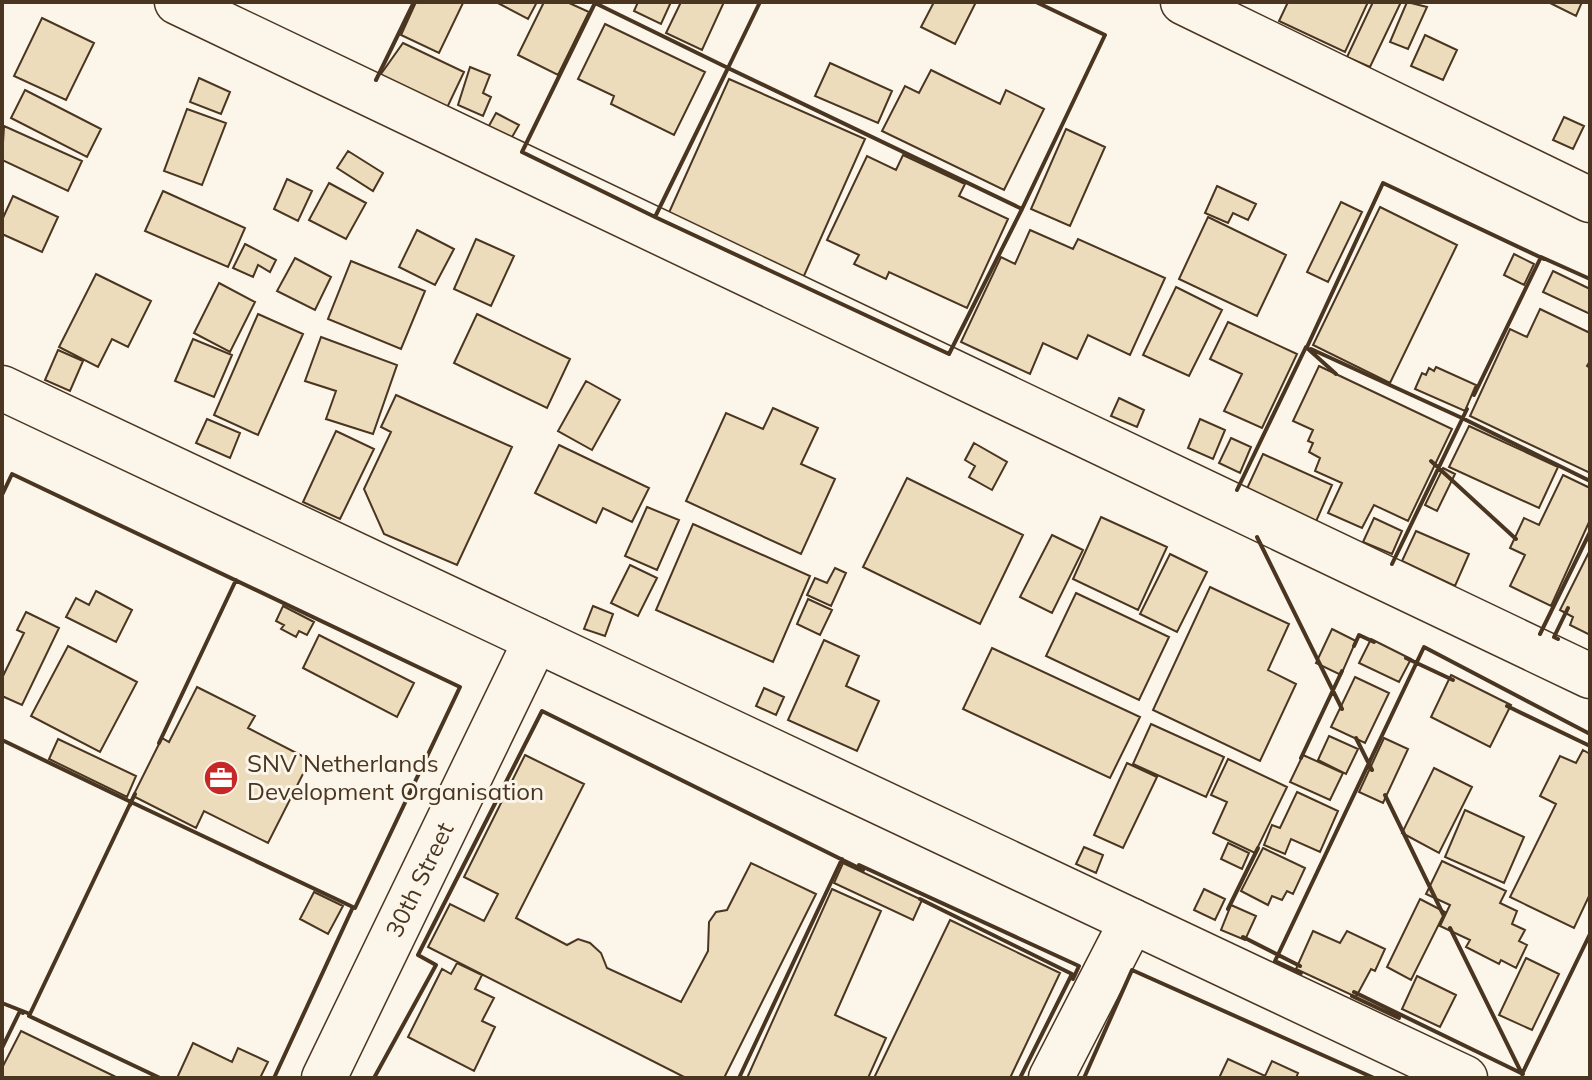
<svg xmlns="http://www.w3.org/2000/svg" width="1592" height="1080" font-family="Mulish,sans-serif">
	<rect width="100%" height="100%" fill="#fbf6e9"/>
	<!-- building -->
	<path fill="#ecdcbc" stroke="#4a3520" stroke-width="2" d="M416,2L463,3L439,53L401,35Z
		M496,2H537L528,19Z
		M544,2H567L589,12L558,75L518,55Z
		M638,2H671L661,24L634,11Z
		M681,2H724L702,50L666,33Z
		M934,2H976L955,44L921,27Z
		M1288,2H1368L1345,52L1279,21Z
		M1373,2H1401L1370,67L1347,57Z
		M1407,2L1427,7L1408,49L1390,42Z
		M1548,2H1582L1576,16Z
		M42,18L94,43L66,100L14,76Z
		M605,24L705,72L674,135L611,104L614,96L578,79Z
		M1425,35L1457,50L1443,80L1411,66Z
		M403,43L464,72L445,112L376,81Z
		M830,63L892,91L878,123L815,96Z
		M470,67L490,75L483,93L491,97L483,116L458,105Z
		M931,70L1000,104L1006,90L1044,109L1004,190L882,131L905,86L919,93Z
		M199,78L230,92L221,114L190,102Z
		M729,79L865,139L803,278L667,217Z
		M25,90L101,129L87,157L11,118Z
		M187,109L226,123L202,185L164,171Z
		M496,113L519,125L508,144L485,133Z
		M1564,117L1584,126L1573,149L1553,140Z
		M4,126L82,161L68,191L2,160Z
		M1066,129L1105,147L1070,226L1031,209Z
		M348,151L383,173L373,191L337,168Z
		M903,155L965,184L959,196L1008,219L967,308L889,272L886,279L854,264L859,255L827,240L867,156L896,170Z
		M287,179L312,191L298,221L274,209Z
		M329,183L366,203L346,239L309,220Z
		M1217,186L1256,204L1248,220L1233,213L1228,223L1205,213Z
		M163,191L245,228L228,267L145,231Z
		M13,196L58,217L42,252L2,234V220Z
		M1341,202L1362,212L1328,282L1307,272Z
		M1380,207L1457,245L1390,383L1313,345Z
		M1208,217L1286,255L1257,316L1179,279Z
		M417,230L454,249L435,285L399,267Z
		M1030,230L1073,249L1078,239L1165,278L1130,355L1088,335L1077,359L1043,343L1030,374L961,342L1001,257L1015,264Z
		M476,239L514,256L491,306L454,289Z
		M245,244L276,260L270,272L258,265L253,277L233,268Z
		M1514,254L1534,264L1524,285L1504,275Z
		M295,258L331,277L315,310L277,291Z
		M351,261L425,291L401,349L328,319Z
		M1553,271L1590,289V314L1543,292Z
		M96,274L151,301L128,347L112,339L98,367L59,347Z
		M219,283L255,302L230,352L194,333Z
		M1176,287L1222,310L1189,376L1143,355Z
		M1540,309L1590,333V361L1587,366L1590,368V473L1470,416L1510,329L1527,337Z
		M258,314L303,334L258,435L214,415Z
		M477,314L570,359L547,408L454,363Z
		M1228,322L1297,354L1262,428L1224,411L1242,374L1210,359Z
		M321,337L397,365L373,434L326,419L336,391L305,381Z
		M193,339L232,355L214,397L175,381Z
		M58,350L83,361L70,391L45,380Z
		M1319,366L1452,429L1408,521L1374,505L1362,528L1328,513L1342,483L1315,471L1320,458L1309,452L1313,443L1308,441L1313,430L1293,421Z
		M1436,367L1476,385L1465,411L1415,389L1422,373L1426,375L1429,368L1434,371Z
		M586,381L620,400L592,450L558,431Z
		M396,395L512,447L457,565L384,534L364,489L391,432L381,427Z
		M1119,398L1144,410L1137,427L1111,416Z
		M773,408L818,428L801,464L835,479L801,554L686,501L726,413L763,429Z
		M207,419L240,433L230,458L196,443Z
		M1200,419L1225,430L1213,459L1188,448Z
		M1469,426L1558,467L1539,508L1449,467Z
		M336,431L374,449L340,519L303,502Z
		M1231,438L1251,447L1240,473L1219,463Z
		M974,443L1007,462L992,490L969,477L975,466L965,460Z
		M559,445L649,488L632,522L603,508L596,523L535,493Z
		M1263,454L1332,485L1314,526L1244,495Z
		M1443,468L1455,474L1437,511L1425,505Z
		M1563,475L1590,488V520L1551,606L1510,586L1525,555L1510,548L1524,518L1539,525Z
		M907,478L1023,535L980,624L863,567Z
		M647,507L679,520L657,570L625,556Z
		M1101,517L1167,547L1138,610L1073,579Z
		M1374,518L1402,531L1392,554L1363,542Z
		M693,524L810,576L773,662L656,610Z
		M1416,531L1469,554L1455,586L1402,561Z
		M1052,535L1083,550L1052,613L1020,597Z
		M1589,552H1590V635L1570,625L1573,617L1560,610Z
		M1170,554L1207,572L1177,632L1140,614Z
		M630,565L657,578L638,616L611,603Z
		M835,568L846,573L831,606L807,595L815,578L827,583Z
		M1210,587L1289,624L1268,670L1296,684L1260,761L1153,710Z
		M96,591L132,610L116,642L66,617L76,598L89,605Z
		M1076,593L1169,637L1139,700L1046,656Z
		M808,599L832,610L820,635L797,624Z
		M283,606L314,622L307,635L299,631L296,637L281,629L284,625L276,621Z
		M593,606L613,614L605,636L584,629Z
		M26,612L59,628L22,705L2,696V678L24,633L17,630Z
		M1332,629L1356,641L1341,675L1316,663Z
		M319,635L414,683L397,717L303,668Z
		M1371,639L1411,659L1399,682L1359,663Z
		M824,640L859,656L846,686L879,701L857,751L788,720Z
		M68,646L137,682L100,752L31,716Z
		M992,648L1140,717L1110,778L963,709Z
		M1451,675L1511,705L1490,747L1431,717Z
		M1355,677L1389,693L1365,743L1331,727Z
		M197,687L255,716L248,728L310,760L268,843L204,811L196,828L133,796L162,738L169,742Z
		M764,688L784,697L776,715L756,706Z
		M1151,724L1224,757L1206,797L1133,764Z
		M1329,736L1358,749L1346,774L1318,760Z
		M1384,738L1408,749L1383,803L1359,792Z
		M58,739L136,776L127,797L49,759Z
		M1583,750L1590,754V894L1574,928L1510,897L1556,804L1540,796L1560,756L1576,763Z
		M525,755L584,784L516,918L567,945L578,939L590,943L601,953L607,968L681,1002L708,951L709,922L716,912L727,910L751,863L816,894L724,1078H686L428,947L450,904L484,921L498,894L464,877Z
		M1303,755L1343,773L1330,800L1290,782Z
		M1228,759L1287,787L1255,853L1213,833L1227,802L1211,795Z
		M1127,763L1157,777L1123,848L1094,835Z
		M1434,768L1472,787L1439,853L1402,833Z
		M1297,792L1338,811L1320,852L1291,839L1285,854L1264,845L1272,825L1280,828Z
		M1465,810L1524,837L1504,883L1445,857Z
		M1228,843L1249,853L1242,869L1221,859Z
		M1084,847L1103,855L1096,873L1076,864Z
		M1263,848L1305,868L1293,894L1287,891L1282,900L1272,896L1268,905L1241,891Z
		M1442,861L1506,891L1500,903L1517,911L1512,924L1525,930L1519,941L1527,945L1516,968L1501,960L1499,964L1466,947L1470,940L1440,926L1450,905L1426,894Z
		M843,863L922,900L913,920L834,883Z
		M832,889L881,911L835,1015L886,1038L868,1078H747Z
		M1204,889L1225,899L1215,920L1194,910Z
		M314,892L343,906L328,934L300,919Z
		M1420,899L1445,912L1411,980L1387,967Z
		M1231,905L1256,916L1245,940L1221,930Z
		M950,920L1060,973L1010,1078H874Z
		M1313,931L1340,943L1347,931L1385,949L1375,971L1371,969L1356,997L1296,969Z
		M1526,958L1559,974L1532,1030L1499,1015Z
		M457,963L482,975L475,989L494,998L482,1021L495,1027L474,1071L408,1037L442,969L451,974Z
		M1417,976L1456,995L1440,1027L1402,1009Z
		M21,1031L118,1078H2V1068Z
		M193,1043L232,1062L238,1048L268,1062L260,1078H177Z
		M1228,1059L1265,1076L1272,1061L1298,1073L1296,1078H1219Z"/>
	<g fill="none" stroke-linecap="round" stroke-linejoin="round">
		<!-- minor casing -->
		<g stroke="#4a3520" stroke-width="47">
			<g id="minor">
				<path d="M177,2L1590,676"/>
				<path d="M1183,2L1590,200"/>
				<path d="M2,388L1465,1078"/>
				<path id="s1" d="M324,1078L536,640"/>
				<path d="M1051,1078L1132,921"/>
			</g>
		</g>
		<!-- minor -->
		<use href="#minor" stroke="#fbf6e9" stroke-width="44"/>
		<!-- wall -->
		<path stroke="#4a3520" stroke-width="4" d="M595,3L728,68L655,217L522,152Z
			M728,68L1022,209L949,354L655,217Z
			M730,69L728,68L760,2
			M376,80L414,2
			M1022,209L1105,35L1036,2
			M1307,347L1383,183L1544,259
			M1311,349L1462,418L1590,481
			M1474,395L1541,257L1590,279
			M1431,461L1516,539
			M1237,490L1306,347L1336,374
			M2,495L12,474L460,687L355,908L131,802L135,794
			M1257,537L1342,709
			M1392,564L1467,409
			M1540,634L1590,532
			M1558,639L1554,637L1568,608
			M1354,646L1359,635L1374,642
			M1406,658L1453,680
			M1507,706L1590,746
			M1356,738L1372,770
			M2,740L131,802L130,805
			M159,743L236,580
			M1301,758L1342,671
			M1385,795L1443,914
			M133,803L131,802L29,1016L160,1078
			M859,865L1079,966L1073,979
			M920,899L1072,974L1020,1078
			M1228,909L1258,848
			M1450,928L1522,1074L1590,934
			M1243,937L1300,966
			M1301,973L1275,961L1424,647L1590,734
			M1354,992L1523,1074
			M1352,996L1399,1018
			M2,1003L30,1014
			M2,1048L20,1011L23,1013
			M274,1078L353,907
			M374,1078L436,965L418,955L542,711L863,870
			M739,1078L842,859
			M1084,1078L1132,970L1374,1078"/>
	</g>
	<!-- icons -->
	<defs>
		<g id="office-disc" transform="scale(1.8)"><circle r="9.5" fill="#c62828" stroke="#fbf6e9"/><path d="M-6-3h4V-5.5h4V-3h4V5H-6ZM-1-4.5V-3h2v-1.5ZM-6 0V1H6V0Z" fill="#fff"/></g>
	</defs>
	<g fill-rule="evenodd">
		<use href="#office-disc" x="221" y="778"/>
	</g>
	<g text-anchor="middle" stroke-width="6" stroke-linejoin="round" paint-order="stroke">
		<!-- poi labels -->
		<g font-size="24" fill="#4a3520" stroke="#fbf6e9" text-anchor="start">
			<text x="247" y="772">SNV Netherlands<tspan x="247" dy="28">Development Organisation</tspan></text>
		</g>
		<!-- street labels -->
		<g font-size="24" fill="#4a3520" stroke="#fbf6e9">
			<text dy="8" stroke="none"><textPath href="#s1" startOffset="220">30th Street</textPath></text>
		</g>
	</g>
	<!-- border -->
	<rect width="1592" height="1080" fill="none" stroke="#4a3520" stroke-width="8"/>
</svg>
